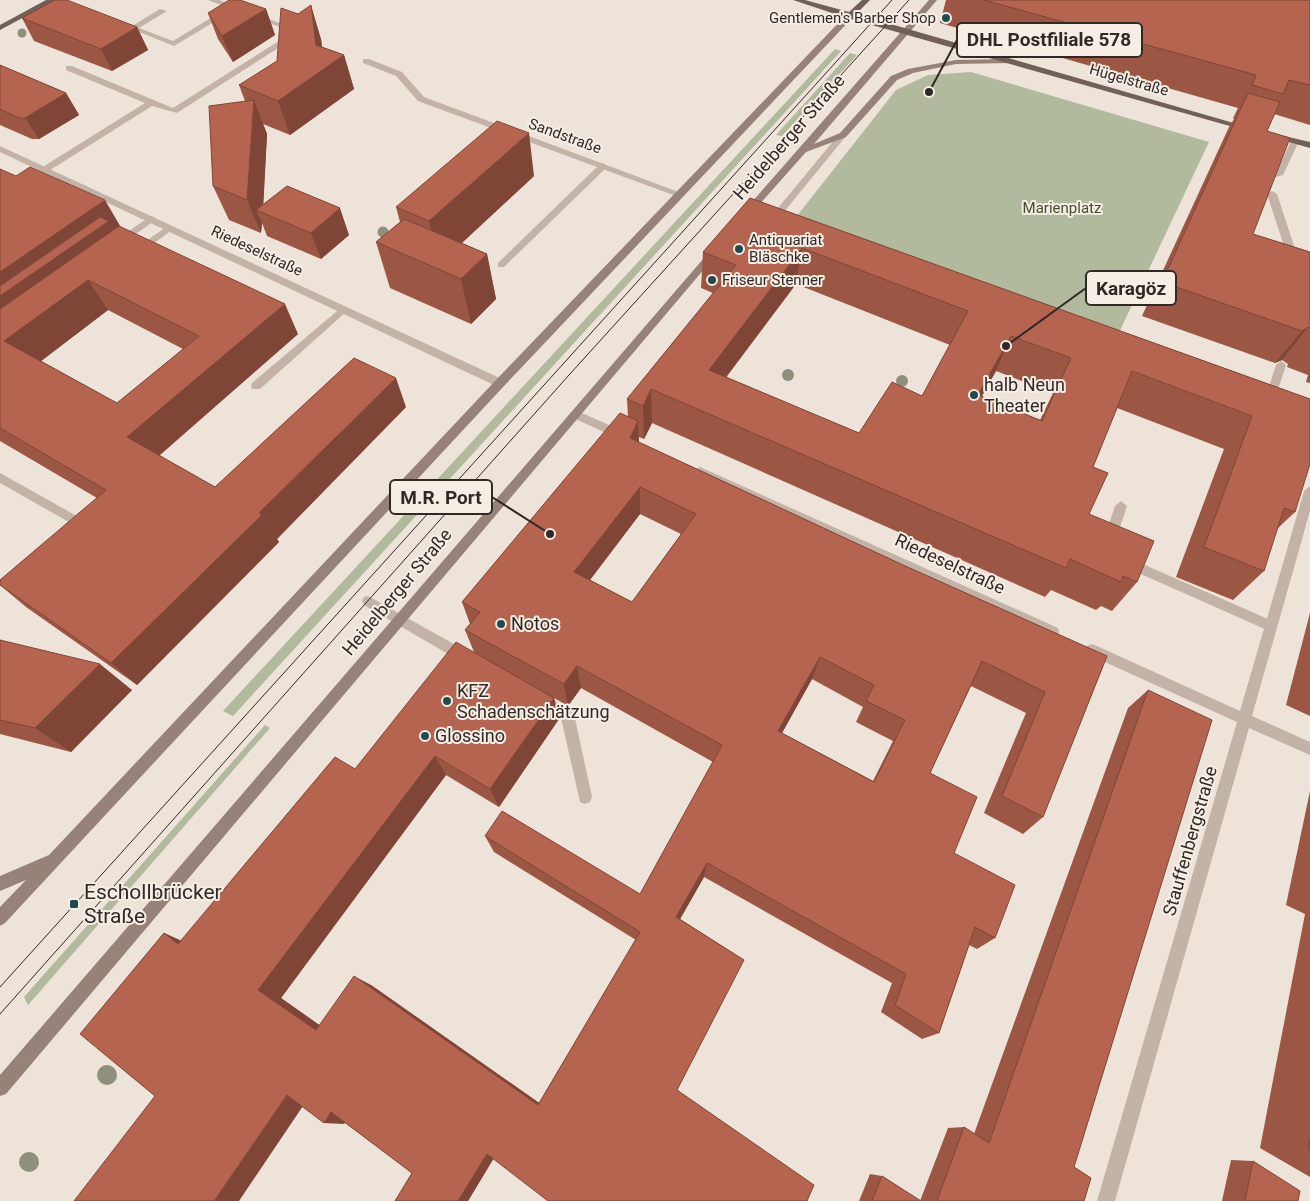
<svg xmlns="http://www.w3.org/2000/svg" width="1310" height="1201" font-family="Roboto,sans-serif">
	<rect width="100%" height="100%" fill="#ede3d9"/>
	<!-- green -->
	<path fill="#b1ba9c" d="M835,49L841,51L233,716L223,711Z
		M850,53L857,55L782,136L776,135Z
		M971,72L1209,142L1116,339L793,221L896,90L928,75Z
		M265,725L270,728L28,1005L24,997Z"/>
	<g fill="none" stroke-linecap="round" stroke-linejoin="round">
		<!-- service -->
		<path fill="#c3b3a7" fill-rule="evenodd" d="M208,0H219L303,32L177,113L152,106L47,172H41V168L145,103L66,70V66H72L173,108L293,32Z
			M160,9L167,11L139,28L173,41L222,11L229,13L174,46L129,28Z
			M840,133L847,135L774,224H768V220Z
			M1292,139L1299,141L1283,175L1276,177L1275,175Z
			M603,163L607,166L606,168L504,267H498V263L600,164Z
			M1272,191L1277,194L1299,261L1297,263L1294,264L1289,261L1267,194Z
			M151,216L154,217V221L123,243H117V239Z
			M169,225L172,226V230L142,252H136V248Z
			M343,306L348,309L347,311L260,389H252L251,386L252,383Z
			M1281,361L1286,365L1274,402L1269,406L1265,405L1264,402L1276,365Z
			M0,473L91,524L93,527L91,530H83L0,483Z
			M1121,501L1127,506L1116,539L1114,542H1106L1104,539L1115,506Z
			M1129,558L1275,622L1277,626L1275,630L1271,632L1267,630L1125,567L1123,563L1125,559Z
			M368,596L470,653L471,657L470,661L465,663L460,661L364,605L362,601L364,597Z
			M544,695L572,710L574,714L592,797L590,802L585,804L580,802L561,718L539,705L537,701L539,697Z"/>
		<!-- minor -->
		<path fill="#c3b3a7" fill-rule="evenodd" d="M363,59H369L402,72L424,97L684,194L682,196H676L418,101L396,76L363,63Z
			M0,146L504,380L505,383L504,386H496L0,152Z
			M575,410L625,432L627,435L625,438H617L571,417L570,414Z
			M700,467L1058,628L1059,632L1058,636L1053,638L1048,636L696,474L694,471Z
			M1310,486V511L1252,716L1310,742V755L1249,728L1115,1201H1097L1237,722L1087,654L1086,650L1087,646L1092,644L1097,646L1240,711L1304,491Z"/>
		<!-- secondary -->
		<path fill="#968279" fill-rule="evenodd" d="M929,0H937L814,144L840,133L891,76L908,69L956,60L1009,59H1012V63L956,64L913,73L897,80L846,137L806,152L750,215H744V211Z
			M847,14L854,16L504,386L5,923L0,926V907L26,880L0,891V876L49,855L496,380Z
			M713,250L716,251V255L6,1094L0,1096V1075L710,251Z"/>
		<!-- primary -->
		<path fill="#716059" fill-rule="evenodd" d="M46,0H56L0,30V25Z
			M793,0H805L849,12L862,0H870L856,14L1251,128L1244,130L847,18Z
			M1271,133L1310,142V148L1271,137Z"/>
		<!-- tram -->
		<path stroke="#312926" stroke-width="1" d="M0,987L892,0
			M0,1014L569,375L909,0"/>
	</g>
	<!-- trees -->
	<g fill="#8f907b">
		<circle cx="22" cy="33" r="4.5"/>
		<circle cx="383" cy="232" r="5.5"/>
		<circle cx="788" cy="375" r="6"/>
		<circle cx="902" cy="381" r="6"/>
		<circle cx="107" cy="1075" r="10"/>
		<circle cx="29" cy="1162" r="10"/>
	</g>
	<!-- wall -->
	<path fill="#9c5644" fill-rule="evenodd" d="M946,0H1310V125L1274,114L1267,131L1253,234L1310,252V383L1306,382L1308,375L1287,367L1288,364L1282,360L1275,363L1142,316L1229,127L1234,119L1233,118L1238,108L940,23Z
		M266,9L275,35L233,62L218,39L208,13Z
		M298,14L321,39L322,47L344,55L354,89L290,135L263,124L267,134L263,204L349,235L321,259L267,236L262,223L261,233L229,220L213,186L245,101L239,85L277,61Z
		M22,18L137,27L148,50L112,71L34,41Z
		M0,65L66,93L79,115L39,139H32L0,125Z
		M0,169L121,227L298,334L159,456L215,487L406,407L277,539L279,542L137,685L26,607L0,585L97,498L0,441ZM108,310L183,349L117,403L41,361Z
		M534,176L462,243L487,254L496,299L471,324L390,288L376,242L400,222L396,207Z
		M750,198L1310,399L1295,512L1277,529L1264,571L1233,600L1176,577L1224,449L1117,408L1093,467L1089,514L1137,582L1112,611L1101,606L1096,610L1051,590L1045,597L652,423L644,439L639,437V442L903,565L1107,656L1043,817L1023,834L984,813L1026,713L971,686L930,773L954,853L995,938L977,949L969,945L939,1033L922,1039L881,1012L892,983L704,877L680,919L744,960L493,1159L468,1201H395L412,1173L345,1122L344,1124L303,1107L155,1096L164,933L181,941L474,652L465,630L470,624L462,602L628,417L627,399L713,293L701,288L703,252ZM796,284L950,345L922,396L859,433L726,377ZM996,371L1053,393L1040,420L982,396ZM640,514L681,534L632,602L590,580ZM812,679L863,707L856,722L893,741L873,781L782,733ZM581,688L713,762L640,894L485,836L494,852L636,940L539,1103L371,985L319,1025L281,998L446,775L499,807L559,719L554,698L568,706Z
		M1310,613V716L1286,705Z
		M0,640L132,690L71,752L0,734Z
		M1148,690L1074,1167L1084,1201H859L870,1174L882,1176L920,1201L948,1128L964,1127L974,1134L1128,708Z
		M1310,791V1177L1260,1148L1305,914L1286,905Z
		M1231,1160L1253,1161L1298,1201H1222Z"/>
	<!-- shaded-wall -->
	<path fill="#7f4637" d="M311,5L321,39L325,68L344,55L354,89L290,135L278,101L316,45Z
		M266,9L275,35L233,62L222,36Z
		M137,27L148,50L112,71L101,49Z
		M66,93L79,115L39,139L25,118Z
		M254,100L267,134L263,212L256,210L262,223L261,233L247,200Z
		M529,133L534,176L440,263L429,221Z
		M105,200L123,231L88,280L108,310L28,371L0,344V272Z
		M340,208L349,235L321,259L311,233Z
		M802,248L796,284L706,404L709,370Z
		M487,254L496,299L471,324L461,279Z
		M285,304L298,334L148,465L127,437Z
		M1308,327L1282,360L1275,363L1302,331Z
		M1011,336L996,371L963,429L978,395Z
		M396,378L406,407L277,539L279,542L137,685L111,663L259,513Z
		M651,389L652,423L644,439L643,406Z
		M638,421L639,450L630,438Z
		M640,487V514L577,597L574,572Z
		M820,657L812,679L772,751L778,731Z
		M100,664L132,690L71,752L35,728Z
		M577,666L581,688L568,706L564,684Z
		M554,698L559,719L499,807L490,789Z
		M435,756L446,775L281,998L335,1036L316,1030L258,990Z
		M707,863L704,877L675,928L676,917Z
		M164,933L191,945L178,944Z
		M354,976L371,985L545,1107L538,1105Z
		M287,1095L309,1097L239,1201H214Z
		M331,1112L351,1113L344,1124L324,1123Z
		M497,1153L468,1201H458L487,1154Z"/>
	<!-- building -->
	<path fill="#b5644f" stroke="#7f4637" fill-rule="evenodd" d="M55,0H67L137,27L101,49L22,18Z
		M229,0H240L266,9L222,36L208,13Z
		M984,0H1310V85L1289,80L1283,94L1252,85L1256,75Z
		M311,5L316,45L344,55L278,101L239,85L277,61L281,8L298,14Z
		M0,65L66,93L25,118H19L0,109Z
		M1248,93L1280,102L1267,131L1290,138L1253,234L1310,252V328L1308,327L1302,331L1162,282Z
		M254,100L247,200L213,186L209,106Z
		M497,121L529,133L429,221L396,207Z
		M30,167L105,200L0,272V169L16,176Z
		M287,186L340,208L311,233L256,210Z
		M750,198L1310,399V464L1295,512L1284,508L1264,571L1204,547L1252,416L1132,371L1093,467L1108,473L1089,514L1154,541L1137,582L1123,576L1121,582L1070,559L1066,568L651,389L643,406L627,399L736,265L703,252ZM802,248L968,311L922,396L892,382L859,433L709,370ZM1011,336L1071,358L1042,421L978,395Z
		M100,217L109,221L0,296V286Z
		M404,219L487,254L461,279L376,242Z
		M119,226L285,304L127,437L215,487L354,358L396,378L259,513L262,515L111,663L0,585V580L106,490L0,428V309ZM88,280L199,336L117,403L4,341Z
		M620,413L638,421L630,438L903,565L1107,656L1043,817L1002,796L1045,692L982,661L930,773L977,797L954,853L1015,885L995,938L975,927L939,1033L895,1005L906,974L707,863L676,917L744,960L677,1090L814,1185L807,1201H548L487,1154L458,1201H395L412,1173L331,1112L324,1123L287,1095L214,1201H74L155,1096L80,1034L164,933L178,944L335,757L355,769L456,642L554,698L490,789L435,756L258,990L316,1030L354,976L538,1105L640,932L485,836L502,811L640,894L722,745L577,666L564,684L465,630L480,612L462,602ZM640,487L696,514L632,602L574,572ZM820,657L874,685L866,701L905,720L874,782L778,731Z
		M0,640L100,664L35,728L0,720Z
		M1148,690L1212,720L1074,1167L1091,1178L1084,1201H937L964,1127L989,1143Z
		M1310,1138V1150L1308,1149Z
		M1253,1161L1300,1191L1298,1201H1245Z
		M882,1176L921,1201H872Z"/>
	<!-- markers -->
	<g fill="#224b4c" stroke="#f6ede5" stroke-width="2">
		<circle cx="946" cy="18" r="5"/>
		<circle cx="739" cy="249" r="5"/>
		<circle cx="712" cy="280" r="5"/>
		<circle cx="974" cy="395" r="5"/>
		<circle cx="501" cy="624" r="5"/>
		<circle cx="447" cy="701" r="5"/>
		<circle cx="425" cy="736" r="5"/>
		<rect x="69" y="899" width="10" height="10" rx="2.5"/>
	</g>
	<g text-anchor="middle" stroke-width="4" stroke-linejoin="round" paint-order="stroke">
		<!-- far-poi labels -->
		<g font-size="15" fill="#312926" stroke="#f6ede5" text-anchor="start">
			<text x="936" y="23" text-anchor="end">Gentlemen's Barber Shop</text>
			<text x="749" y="245">Antiquariat<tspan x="749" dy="17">Bläschke</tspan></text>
			<text x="722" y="285">Friseur Stenner</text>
		</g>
		<!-- far-street labels -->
		<g font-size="15" fill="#312926" stroke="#f6ede5">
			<text transform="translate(1129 80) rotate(16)" y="5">Hügelstraße</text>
			<text transform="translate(565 136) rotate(20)" y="5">Sandstraße</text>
			<text transform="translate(257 251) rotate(25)" y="5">Riedeselstraße</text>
		</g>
		<!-- far-park labels -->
		<g font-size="15" fill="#424c2e" stroke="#f6ede5">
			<text x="1062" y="213">Marienplatz</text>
		</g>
		<!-- street labels -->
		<g font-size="18" fill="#312926" stroke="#f6ede5">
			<text transform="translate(789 137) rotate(-49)" y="6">Heidelberger Straße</text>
			<text transform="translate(950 564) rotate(25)" y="6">Riedeselstraße</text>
			<text transform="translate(397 592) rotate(-50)" y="6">Heidelberger Straße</text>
			<text transform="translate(1190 841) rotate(-74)" y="6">Stauffenbergstraße</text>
		</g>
		<!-- poi labels -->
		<g font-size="18" fill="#312926" stroke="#f6ede5" text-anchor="start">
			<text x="984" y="391">halb Neun<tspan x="984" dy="21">Theater</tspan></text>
			<text x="511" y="630">Notos</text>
			<text x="457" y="697">KFZ<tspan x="457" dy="21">Schadenschätzung</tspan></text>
			<text x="435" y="742">Glossino</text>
		</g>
		<!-- near-poi labels -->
		<g font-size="21" fill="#312926" stroke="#f6ede5" text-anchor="start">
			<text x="84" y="899">Eschollbrücker<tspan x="84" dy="24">Straße</tspan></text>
		</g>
	</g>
	<!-- callouts -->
	<path fill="none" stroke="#312926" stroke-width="2" d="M929 92L957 40M1006 346L1086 288M550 534L492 497"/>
	<g fill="#312926" stroke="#f6ede5" stroke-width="2">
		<circle cx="929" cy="92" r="5"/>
		<circle cx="1006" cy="346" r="5"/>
		<circle cx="550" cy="534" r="5"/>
	</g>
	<g fill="#f6ede5" stroke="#312926" stroke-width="2">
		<rect x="957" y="23" width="185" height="34" rx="5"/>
		<rect x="1086" y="271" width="90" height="34" rx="5"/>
		<rect x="390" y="480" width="102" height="34" rx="5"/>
	</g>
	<g font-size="19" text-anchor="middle" font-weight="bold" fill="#312926">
		<text x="1049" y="46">DHL Postfiliale 578</text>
		<text x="1131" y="295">Karagöz</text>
		<text x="441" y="504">M.R. Port</text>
	</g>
</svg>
